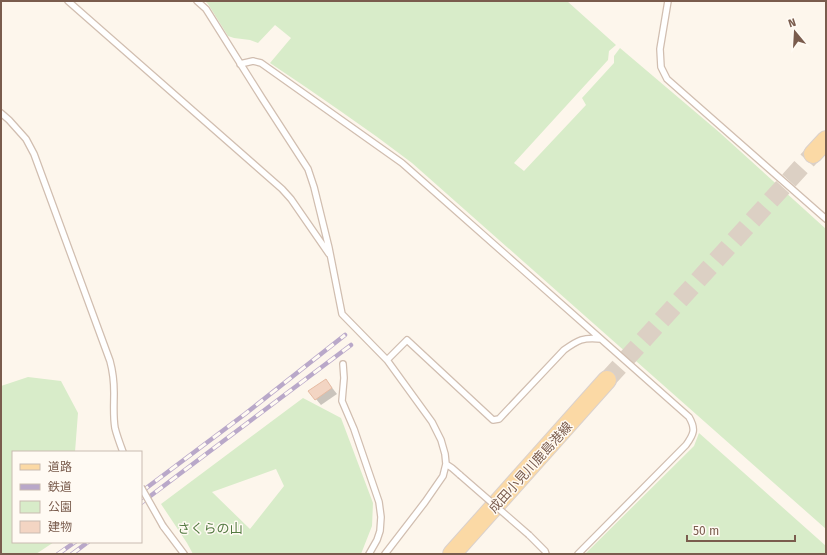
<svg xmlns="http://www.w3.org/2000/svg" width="827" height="555" font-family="'Fira Sans','Noto Sans JP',sans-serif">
	<rect width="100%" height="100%" fill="#fdf6ec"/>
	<!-- green -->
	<path fill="#d8ecc9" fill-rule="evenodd" d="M205,1H567L616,45L609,51L608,60L514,163L524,171L586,105L582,98L614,63V56L620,48L719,132L826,229V529L412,163C366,128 318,95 270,63L291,38L275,25L258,43L250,40L234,38L228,36L208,4Z
		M28,377L61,381L78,413L75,452H13V542H54L36,554H1V386Z
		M303,398L341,418L373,503L372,526L361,554H193L187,543L161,504ZM276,469L284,486L250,529L212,492Z
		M699,433L826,546V554H585L694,446Z"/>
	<!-- shadow -->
	<path fill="#0003" d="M326,380L337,394L321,405L310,392Z"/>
	<!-- building -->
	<path fill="#f3d5c3" stroke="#e6bba3" d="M326,379L332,388L315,400L308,391Z"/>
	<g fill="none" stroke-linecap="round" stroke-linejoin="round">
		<!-- primary-tunnel -->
		<path stroke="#dcd0c4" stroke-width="18" stroke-dasharray="18 9" stroke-linecap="butt" d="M607,380L813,154"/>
		<!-- service casing -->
		<g stroke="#d1beb0" stroke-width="8">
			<path id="service" d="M68,1L282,189L291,199L329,254
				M197,1L206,9L262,98L308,169L314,187L329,248L342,314L387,360L432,422L441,440L445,454L446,464L443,476L425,502L385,554
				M668,1L660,49L661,67L667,79L826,219
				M240,64L253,61L261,63L402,163L601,339
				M1,113L9,120L26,139L34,154L110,361C113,372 114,382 114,393C114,405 113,416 115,428C117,436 120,444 123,452
				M387,360L407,340L493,420L499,419L564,350C578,340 583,337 601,339L689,417C696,429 694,434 686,445L578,554
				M343,364L344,378L342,401L354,429L379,502L381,517L380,531L377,540L369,554
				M446,464L452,468L460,475
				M163,526L184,554
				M529,535L545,551L546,554"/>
		</g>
		<!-- primary casing -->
		<g stroke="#dad1cd" stroke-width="20">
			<path id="primary" d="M813,154L826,140
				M452,554L607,380"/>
		</g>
		<!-- service -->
		<use href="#service" stroke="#fff" stroke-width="5.5"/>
		<!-- primary -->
		<use href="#primary" stroke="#fbd9a5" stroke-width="18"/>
		<!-- rail casing -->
		<g stroke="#b9a8c9" stroke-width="4.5">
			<path id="rail" d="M141,492L245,414L345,335
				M141,503L351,345
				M58,554L75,542
				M72,554L88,542"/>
		</g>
		<!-- rail -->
		<use href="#rail" stroke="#fffaf3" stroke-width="3" stroke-dasharray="9" stroke-linecap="butt"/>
		<!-- service-bridge casing -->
		<g stroke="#d1beb0" stroke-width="8" stroke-linecap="butt">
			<path id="service-bridge" d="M460,475L529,535
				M141,487L163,526"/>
		</g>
		<!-- service-bridge -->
		<use href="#service-bridge" stroke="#fff" stroke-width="5.5"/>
	</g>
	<g text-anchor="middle" stroke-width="3" stroke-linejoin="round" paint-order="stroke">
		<!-- street labels -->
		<g font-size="13" fill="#7a5c4d" stroke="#fffaf3">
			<text transform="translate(530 467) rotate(-48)" y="5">成田小見川鹿島港線</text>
		</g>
		<!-- park labels -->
		<g font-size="13" fill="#537a41" stroke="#fffaf3">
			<text x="210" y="533">さくらの山</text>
		</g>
	</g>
	<!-- border -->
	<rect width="827" height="555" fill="none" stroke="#7a5c4d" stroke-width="4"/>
	<!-- legend -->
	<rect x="12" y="451" width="130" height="92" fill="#fffaf3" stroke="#cabbb1"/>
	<rect x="20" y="464" width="20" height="6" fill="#fbd9a5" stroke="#cabbb1"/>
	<text x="48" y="471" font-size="12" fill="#7a5c4d">道路</text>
	<rect x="20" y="484" width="20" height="6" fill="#b9a8c9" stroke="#cabbb1"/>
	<text x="48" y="491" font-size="12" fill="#7a5c4d">鉄道</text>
	<rect x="20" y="501" width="20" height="12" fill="#d8ecc9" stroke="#cabbb1"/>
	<text x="48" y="511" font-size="12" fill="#7a5c4d">公園</text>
	<rect x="20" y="521" width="20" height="12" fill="#f3d5c3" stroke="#cabbb1"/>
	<text x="48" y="531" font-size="12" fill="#7a5c4d">建物</text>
	<!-- north arrow -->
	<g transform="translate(795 32) rotate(342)" stroke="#fffaf3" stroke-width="3" paint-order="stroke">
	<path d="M0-3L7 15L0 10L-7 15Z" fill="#7a5c4d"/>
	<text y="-6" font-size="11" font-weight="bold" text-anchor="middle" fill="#7a5c4d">N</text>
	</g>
	<!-- scale -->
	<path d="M687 535v6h108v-6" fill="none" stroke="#7a5c4d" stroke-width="2"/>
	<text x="693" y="535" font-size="12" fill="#7a5c4d" stroke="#fffaf3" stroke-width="3" paint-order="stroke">50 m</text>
</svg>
